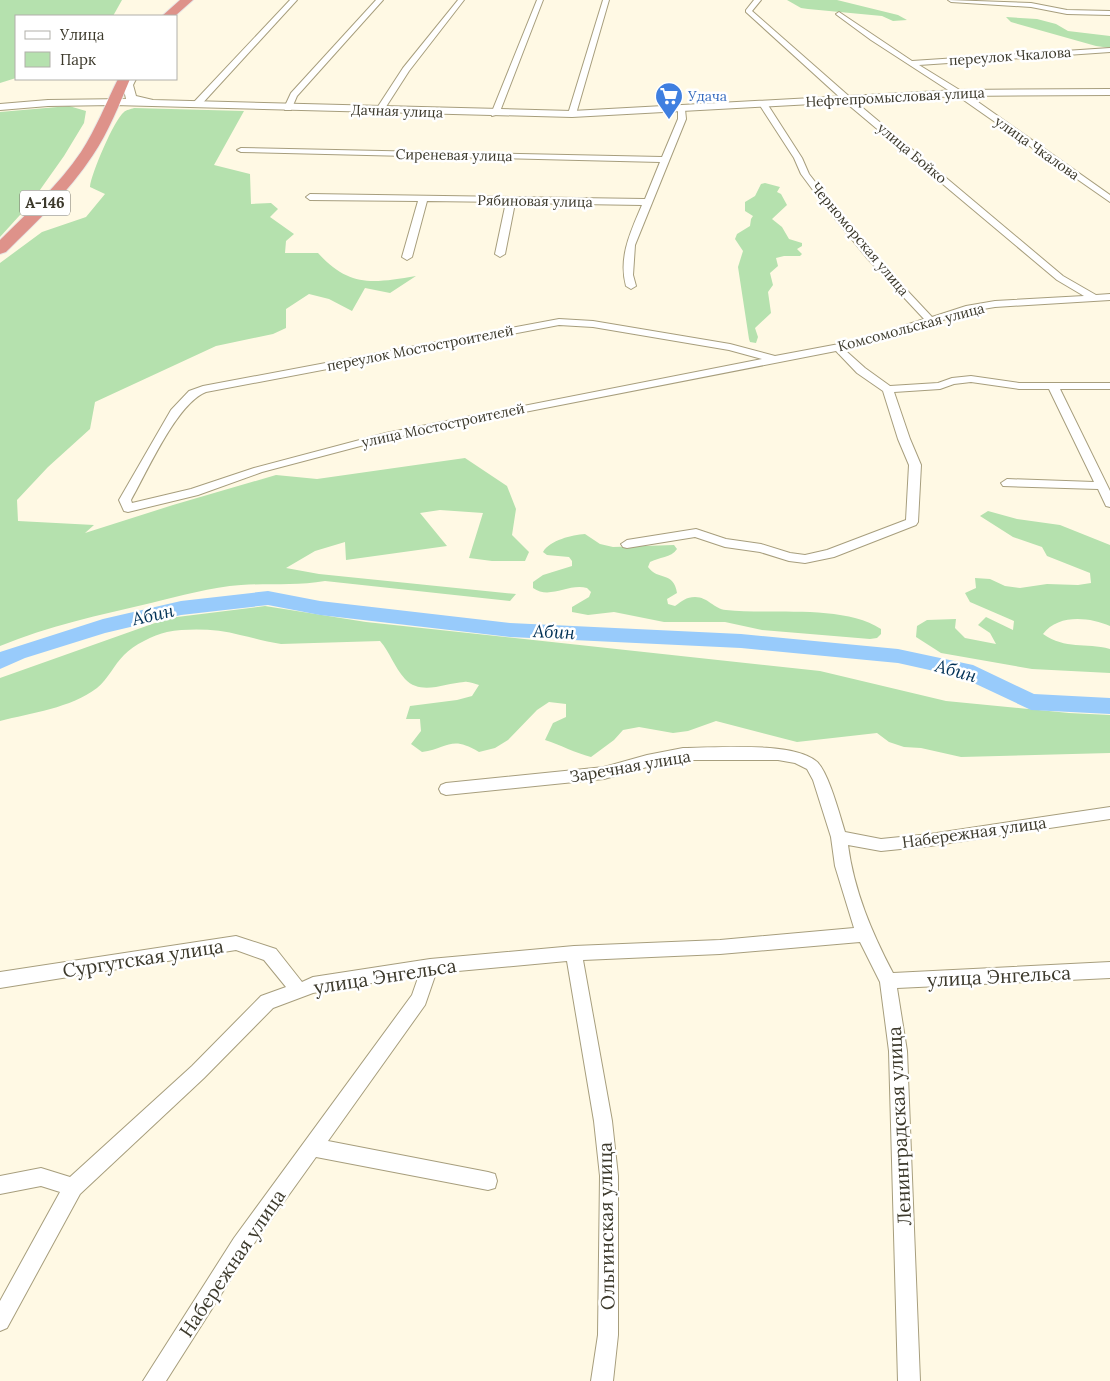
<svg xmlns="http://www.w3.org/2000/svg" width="1110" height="1381" font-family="Lora,serif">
	<rect width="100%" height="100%" fill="#fff9e4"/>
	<!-- green -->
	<path fill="#b5e1ae" d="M0,0H122L113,16H16V78L0,83Z
		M787,0H837L898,15L907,20L893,21L882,16L808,9L801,8Z
		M1006,17L1037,19L1056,24L1068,31L1110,36V48L1096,46L1011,22Z
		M69,106L86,111L84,123L64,156L30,204L0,237V112Z
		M134,108L244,111L214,165L250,174L251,204L271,203L278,209L270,217L294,234L286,241L285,253H318C350,288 373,283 416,276L390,293L365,288L352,311L329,299L309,294L286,309V328L273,334L216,346L95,402L90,429L48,467L17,500L18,521L94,525L85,533L173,505L276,475L317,479L465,458L507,486L516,509L512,535L529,552L525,561H492L469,558L483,513L440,510L420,513L447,546L346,560L345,542L315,551L286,568L319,574L516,594L510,601L325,581C297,586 269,583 241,585C211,587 180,596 151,603C100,615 48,626 0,646V263L42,232L86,217L105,194L90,187C91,174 114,120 124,112C126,110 131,109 134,108Z
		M765,183L780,187L777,192L781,194L787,205L772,219L782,227L789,239L802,243V246L797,249L802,254L800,256H784L776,258L778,266L770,273L773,285L768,292L771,313L755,328L758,337L756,343L750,342L749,339L738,267L743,251L735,239L737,234L750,226L751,219L753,216L745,211V202L755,196L761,184Z
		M988,511L1017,519L1060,525L1110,545V626C1089,617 1058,614 1043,634C1066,650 1085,642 1110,649V673L1032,669L941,653L916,637L917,626L927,620L956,619L955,628L965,638L996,644L990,633L978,625L986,617L1013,630L1014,621L970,602L965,593L976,588L975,578L990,579L1005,586L1020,588L1047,584L1078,585L1091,583L1090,573L1047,556L1042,547L1013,537L980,516Z
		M585,534L600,544L613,547L674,545L677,549C671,558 659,557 650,562L648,567C658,581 674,571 677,593L667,599L668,604L675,606C682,601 686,597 695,597C708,597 714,609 726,610C770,615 843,604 881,629V634L877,638L870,639L762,630L725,622H664L614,612L588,615L572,612V607L589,597L591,592L587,588C568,583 550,600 533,588V582L543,575L572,566V561L569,557L547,555L543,552C550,540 572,535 585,534Z
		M265,606L366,622L820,671L946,701L1069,713L1110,715V753L961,757L921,748L904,747L889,742L877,733L797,742L716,721L688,731L673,733L639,727L623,730L614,740L591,757C575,753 561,745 545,740L553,723L566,717V704L549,702L537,710L508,740L495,748L479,752C451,735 449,748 422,752L411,744L421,731L420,719H406L410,706L457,700L472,696L479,685C474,684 469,681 464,682C445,683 421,696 405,679C394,667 390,652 380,641L281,644C267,642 254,638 240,635C218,629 190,628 167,632C153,635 134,645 124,655C114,665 108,679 97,688C71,708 31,713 0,721V678L169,618Z"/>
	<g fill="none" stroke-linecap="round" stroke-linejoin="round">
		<!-- river -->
		<path fill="#98cbfb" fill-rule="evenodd" d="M268,591L320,601L510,623L741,634L898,649L973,665L1034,694L1110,698V714L1031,710L961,677L898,663L741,648L510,637L320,615L268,605L181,615L105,633L25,658L0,669V652L103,619L181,601Z"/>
		<!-- minor casing -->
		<g stroke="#a79e7d" stroke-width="2">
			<path id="minor" d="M290,0H297L199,107H193V103Z
				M376,0H383L297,96L291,110H285L284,108L291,93Z
				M458,0H464L409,71L382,113H376L375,111L403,68Z
				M537,0H543L499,114L492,116L491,114Z
				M603,0H609L576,114L569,116L568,114Z
				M754,0H761L752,11L851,98L1063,276L1096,295L1110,294V300L995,307L971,311L887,338L845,349L846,351L865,368L890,386L938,383L952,378L971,376L1019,383H1110V389H1060L1110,491V507L1106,506L1098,489L1003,486L1001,483L1007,479L1094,482L1049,389H1019L971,382L954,384L940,389L894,392L910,439L921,465L918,522L916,525L834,557L805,563L789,561L760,552L725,547L695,537L627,548L623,547L621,544L627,540L696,529L726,539L761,544L790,553L805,555L827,550L906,520L909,465L898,439L883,391L857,373L836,351L387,439L262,472L198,495L128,512L124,511L119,500L171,410L189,391L203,386L559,319L593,321L730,344L775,356L839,344L879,334L924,319L867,258L824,205L801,174L794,158L759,104L763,102H766L802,158L809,174L830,201L873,254L932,317L966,306L995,301L1084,296L1057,280L845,102L746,12V10ZM559,325L593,327L729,350L762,359L386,433L254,468L191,489L132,503L131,500C147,472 177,403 206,392Z
				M948,0L1031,3L1067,10L1110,11V15L1067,14L1031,7L951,2Z
				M839,12L912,61L1110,48V52L919,65L971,97L1110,195V202L965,101L871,40L837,15L836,14Z
				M678,107L685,109L686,119L635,245L633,275L636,286L631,289L626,286C618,257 631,231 642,205L515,203L505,254L500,257L495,254L506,202L427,201L412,257L407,260L402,257L418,201L310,200L306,197L310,194L645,199L660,162L241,152L237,150L241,148L662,157L678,119Z
				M683,748C715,748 792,741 816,761C828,770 840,816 845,832L881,839L930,834L1110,807V819L930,846L881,851L848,845C854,891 872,933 893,973L1110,962V978L897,988L907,1051L920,1381H898L889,1051L880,982L860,942L720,954L583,960L612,1121L618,1176V1335L613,1381H591L598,1335L600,1176L594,1121L567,961L436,973L425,1005L328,1141L488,1172L495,1174L497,1181L495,1188L488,1190L316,1157L248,1252L166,1381H143L234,1238L412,995L419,975L313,993L273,1008L204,1078L80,1194L7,1328L0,1331V1301L60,1192L41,1186L0,1194V1176L41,1168L70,1177L192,1066L261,996L286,987L264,960L236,950L0,988V972L236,936L276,949L302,982L313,977L430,959L574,946L720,940L854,928L835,866L831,837L813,780L807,769L795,763L778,760H683L647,767L604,779L446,795L441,793L439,789L441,785L446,783L604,767L647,755Z"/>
		</g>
		<!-- secondary casing -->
		<g stroke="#a79e7d" stroke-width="2">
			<path id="secondary" d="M126,79H136L133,85L136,96L153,100L572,111L958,90L1110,89V95L958,96L572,117L114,105L48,106L0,110V104L48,100L126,99L123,85Z"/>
		</g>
		<!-- trunk casing -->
		<g stroke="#e8e7e6" stroke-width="2">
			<path id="trunk" d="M180,0H193L175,16H162Z
				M118,79H130C119,105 109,131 93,155C69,192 36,222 6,252L0,254V240C28,212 59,185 81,152C96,129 106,103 118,79Z"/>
		</g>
		<!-- minor -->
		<use href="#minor" fill="#fff" fill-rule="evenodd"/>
		<!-- secondary -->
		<use href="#secondary" fill="#fff" fill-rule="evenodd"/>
		<!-- trunk -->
		<use href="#trunk" fill="#de928a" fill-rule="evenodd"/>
	</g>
	<!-- icons -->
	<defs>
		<g id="supermarket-pin" transform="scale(1.4375)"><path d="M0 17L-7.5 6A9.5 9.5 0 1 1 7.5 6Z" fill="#3f7fe0" stroke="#fff"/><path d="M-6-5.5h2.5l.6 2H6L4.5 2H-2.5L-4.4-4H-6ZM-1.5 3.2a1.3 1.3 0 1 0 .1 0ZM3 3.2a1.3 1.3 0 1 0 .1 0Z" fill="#fff"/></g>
	</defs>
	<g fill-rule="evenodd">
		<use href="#supermarket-pin" x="669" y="96"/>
	</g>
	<g text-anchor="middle" stroke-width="5" stroke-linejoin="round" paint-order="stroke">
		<!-- far-street labels -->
		<g font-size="14" fill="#3c392b" stroke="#fff">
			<text transform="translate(1010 56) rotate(-4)" y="5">переулок Чкалова</text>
			<text transform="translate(895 97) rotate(-3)" y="5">Нефтепромысловая улица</text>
			<text transform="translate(397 111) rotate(2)" y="5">Дачная улица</text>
			<text transform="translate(1037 148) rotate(35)" y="5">улица Чкалова</text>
			<text transform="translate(912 153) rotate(40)" y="5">улица Бойко</text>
			<text transform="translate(454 155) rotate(1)" y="5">Сиреневая улица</text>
			<text transform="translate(535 201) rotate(1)" y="5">Рябиновая улица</text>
			<text transform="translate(860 239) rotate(50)" y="5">Черноморская улица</text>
			<text transform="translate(911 327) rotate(-15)" y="5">Комсомольская улица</text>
			<text transform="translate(420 348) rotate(-11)" y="5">переулок Мостостроителей</text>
			<text transform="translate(443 425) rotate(-12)" y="5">улица Мостостроителей</text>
		</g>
		<!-- far-shop labels -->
		<g font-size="14" fill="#366cbe" stroke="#fff" text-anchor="start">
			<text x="688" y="101">Удача</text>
		</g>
		<!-- shield labels -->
		<rect fill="#fff" stroke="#76746b" stroke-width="1" x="20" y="190.5" width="50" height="25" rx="4"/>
		<g font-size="15" font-weight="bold" fill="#3c392b">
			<text x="45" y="208">А-146</text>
		</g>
		<!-- street labels -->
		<g font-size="16" fill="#3c392b" stroke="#fff">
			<text transform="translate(630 766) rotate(-10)" y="6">Заречная улица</text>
			<text transform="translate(974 832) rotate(-8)" y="6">Набережная улица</text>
		</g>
		<!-- water labels -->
		<g font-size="18" font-style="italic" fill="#003156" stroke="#fff">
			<text transform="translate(153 615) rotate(-13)" y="6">Абин</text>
			<text transform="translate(554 632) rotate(3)" y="6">Абин</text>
			<text transform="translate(956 671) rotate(16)" y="6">Абин</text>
		</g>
		<!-- near-street labels -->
		<g font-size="19" fill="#3c392b" stroke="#fff">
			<text transform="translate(143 958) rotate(-9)" y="7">Сургутская улица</text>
			<text transform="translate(385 976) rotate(-9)" y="7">улица Энгельса</text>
			<text transform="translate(999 976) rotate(-3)" y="7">улица Энгельса</text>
			<text transform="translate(899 1126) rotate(-93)" y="7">Ленинградская улица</text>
			<text transform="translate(606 1226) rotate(-91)" y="7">Ольгинская улица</text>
			<text transform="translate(232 1263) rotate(-56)" y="7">Набережная улица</text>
		</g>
	</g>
	<!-- legend -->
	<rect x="15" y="15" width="162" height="65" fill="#ffffff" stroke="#b1b0aa"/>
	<rect x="25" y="31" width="25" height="8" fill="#ffffff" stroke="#b1b0aa"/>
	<text x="60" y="40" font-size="15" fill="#3c392b">Улица</text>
	<rect x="25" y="52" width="25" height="15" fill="#b5e1ae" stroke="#b1b0aa"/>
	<text x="60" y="65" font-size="15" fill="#3c392b">Парк</text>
</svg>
